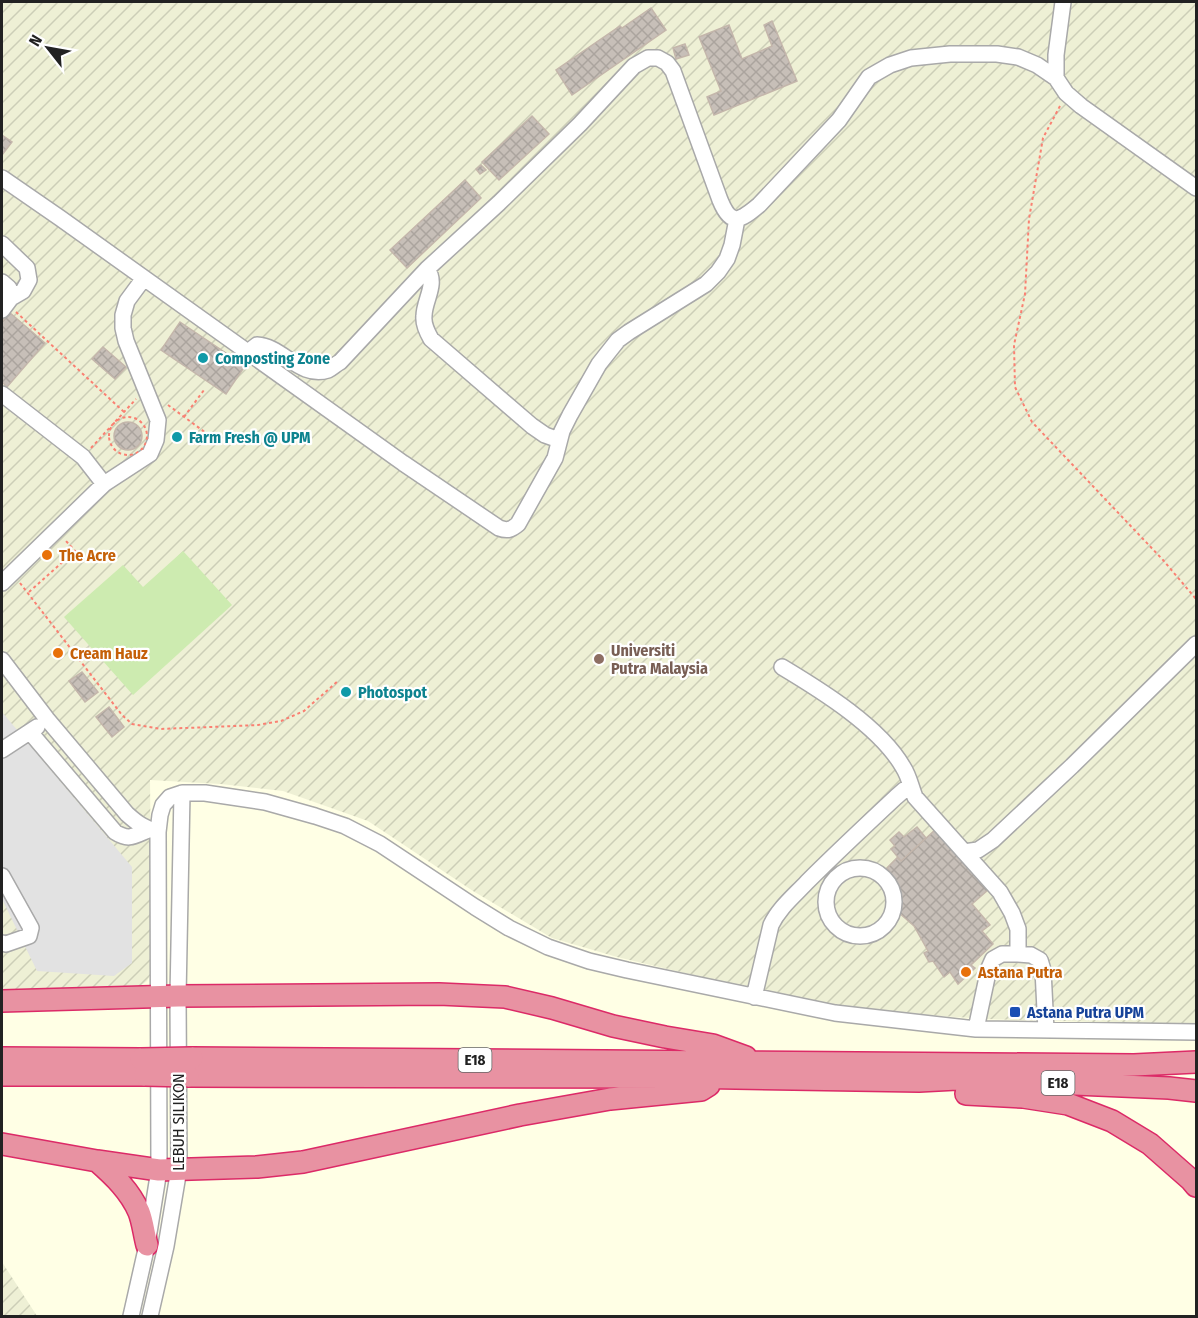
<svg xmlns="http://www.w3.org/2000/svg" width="1198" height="1318" font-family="'Fira Sans Condensed',sans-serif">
	<defs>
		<pattern id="farmland-furrows" width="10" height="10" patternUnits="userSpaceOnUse" patternTransform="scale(1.5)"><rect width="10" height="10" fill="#eef0d5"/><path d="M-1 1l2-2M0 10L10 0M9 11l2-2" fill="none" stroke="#ccceb7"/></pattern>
		<pattern id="building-cross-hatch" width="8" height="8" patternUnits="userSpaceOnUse" patternTransform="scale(1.5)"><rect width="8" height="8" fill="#c7bfb8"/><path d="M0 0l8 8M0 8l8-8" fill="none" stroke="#aba49e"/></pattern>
	</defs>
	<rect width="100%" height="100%" fill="#f2efe9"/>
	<!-- education -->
	<path fill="#ffffe5" d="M2,2H1196V1316H2Z"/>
	<!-- farmland -->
	<path fill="url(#farmland-furrows)" d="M2,2H1196V1025L986,1019L866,1011L761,991L617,957L552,938L473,891L368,821L283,791L221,784L150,780L152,972L147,981L139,987L2,994Z
		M2,1262L37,1316H2Z"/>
	<!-- grass -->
	<path fill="#cdebb0" d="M183,551L232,605L133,695L64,617L123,565L143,587Z"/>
	<!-- parking -->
	<path fill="#e2e2e2" d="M2,712L132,867V963L114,976L37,971L2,899Z"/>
	<!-- building -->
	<path fill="url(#building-cross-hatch)" stroke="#c4b6ab" stroke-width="1.5" d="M651,8L666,30L572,95L556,70L620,26L622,28Z
		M772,21L797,81L714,115L707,97L721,91L699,37L729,25L742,59L772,46L764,25Z
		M685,44L689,55L676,59L673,48Z
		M532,116L549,134L499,180L482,162Z
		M2,135L12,142L2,155Z
		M481,165L486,170L480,174L476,169Z
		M465,180L481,198L407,268L390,250Z
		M9,312L45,343L7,387L2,382V322Z
		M180,322L245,366L226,394L161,350Z
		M103,347L126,367L115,379L92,359Z
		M114 436a14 14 0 1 1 28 0a14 14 0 1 1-28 0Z
		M82,672L98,692L85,702L69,681Z
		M109,707L124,727L112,737L96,717Z
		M917,827L926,838L901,861L891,849L895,846L890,840L899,832L904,837Z
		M936,829L988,890L972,904L990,925L982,931L993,944L971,965L975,968L958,984L950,972L944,977L933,961L929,962L924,953L928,951L914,926L897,911L898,892L893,876L887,868L897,858L901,861Z"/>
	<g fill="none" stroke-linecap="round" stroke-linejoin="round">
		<!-- minor casing -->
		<g stroke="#a9a9a9" stroke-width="18">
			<path id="minor" d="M1063,2L1056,55V78L1066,93L1081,106L1196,188
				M2,178L60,218L403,463L499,528C507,531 511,530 518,524L555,458L562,431L570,415L599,364L618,340L629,332L706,284L718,272L727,259L732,245L737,219
				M2,244L27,268L29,280L23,291L11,298
				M427,269C438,284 424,300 424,316C423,324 427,332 431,339L532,426L545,435L559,440
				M2,282L9,288L11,298L2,310
				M248,352L257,345C282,346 300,379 328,370C332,368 336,364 340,362L427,269L499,203L580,124L634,66L648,58H658L667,63L673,71L720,200C731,227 740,221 759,205L839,120L869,77L890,65L911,58L950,54H997L1018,57L1037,65L1056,78
				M2,394L83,457L104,484
				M2,583L104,484L150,454L156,440L158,420L126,341L123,328V315L127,301L144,278
				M2,660L47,719L127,814C137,823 145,829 158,832
				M782,667C822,691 880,727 903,767C909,776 911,787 915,797L1000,892L1012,913L1018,929V954
				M30,732L115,832C129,841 134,836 148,830
				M2,750L37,727
				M964,852L978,850L993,840L1072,766L1196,644
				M826 902a34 34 0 1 1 68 0a34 34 0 1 1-68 0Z
				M2,876L31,928L29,936L6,944L2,943
				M754,997L771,925C779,908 794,896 807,882C836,853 866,825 896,797L904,790L911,787
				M976,1029L989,968L993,959L1002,954H1018L1031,955L1040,960L1043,970L1046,1030
				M131,1316L147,1245L159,1170L158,832L160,815L163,805L170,797L182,793H205L265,802L315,816L345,826L380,844L475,907L509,928L548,947L589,961L627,970L835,1013L976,1029L1196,1032
				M150,1316L166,1246L179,1169L178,996L182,793"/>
		</g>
		<!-- highway casing -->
		<g stroke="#dc2a67" stroke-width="24">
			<path id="highway" d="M2,1001L178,996L439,994L505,997L552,1008L613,1026L665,1037L713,1045L746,1057
				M2,1058L141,1059
				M192,1058L1134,1065L1196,1062
				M2,1075H145
				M188,1076L679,1077L919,1081L957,1079L1169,1088L1196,1091
				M966,1094L1023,1097L1068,1104L1112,1121L1150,1144L1191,1180L1196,1186
				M2,1144L97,1161L159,1170L257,1167L303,1162L520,1115L610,1099L701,1090L709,1085
				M97,1161C114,1176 130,1191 139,1212C143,1222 144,1234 147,1245"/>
		</g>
		<!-- path -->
		<path stroke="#fa8072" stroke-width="2" stroke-dasharray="3 3" stroke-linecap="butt" d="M1060,106L1043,138L1029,219L1025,294L1014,345L1015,387L1032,422L1163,560L1196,599
			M16,312L124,412
			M168,405L206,433
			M109 436a19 19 0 1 1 38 0a19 19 0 1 1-38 0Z
			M184,417L204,390
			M91,448L136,399
			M20,583L122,715L132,724L161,729L258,725L281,721L304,711L339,680
			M29,592L75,551L66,541"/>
		<!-- minor -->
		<use href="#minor" stroke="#fff" stroke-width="15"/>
		<!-- highway -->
		<use href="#highway" stroke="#e892a2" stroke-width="21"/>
		<!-- highway-bridge casing -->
		<g stroke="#dc2a67" stroke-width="24" stroke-linecap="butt">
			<path id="highway-bridge" d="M141,1059L192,1058
				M145,1075L188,1076"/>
		</g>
		<!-- highway-bridge -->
		<use href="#highway-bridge" stroke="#e892a2" stroke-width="21"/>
	</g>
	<!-- markers -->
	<g fill="#0f9aa8" stroke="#fff" stroke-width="2">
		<circle cx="203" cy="358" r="6"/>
		<circle cx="177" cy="437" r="6"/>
		<circle cx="346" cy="692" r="6"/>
	</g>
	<g fill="#e8710a" stroke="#fff" stroke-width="2">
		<circle cx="47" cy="555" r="6"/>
		<circle cx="58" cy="653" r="6"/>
		<circle cx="966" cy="972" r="6"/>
	</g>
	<circle fill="#8d6e63" stroke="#fff" stroke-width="2" cx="599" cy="659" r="6"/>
	<rect fill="#1a4fb4" stroke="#fff" stroke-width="2" x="1009" y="1006" width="12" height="12" rx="3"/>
	<g text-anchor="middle" stroke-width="4.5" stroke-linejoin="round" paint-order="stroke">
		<!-- shield labels -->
		<g fill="#fff" stroke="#646464" stroke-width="1.5">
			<rect x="458.5" y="1048" width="33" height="24" rx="4.5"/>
			<rect x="1041.5" y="1071" width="33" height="24" rx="4.5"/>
		</g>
		<g font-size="15" font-weight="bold" fill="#222">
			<text x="475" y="1065">E18</text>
			<text x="1058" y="1088">E18</text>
		</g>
		<!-- culture labels -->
		<g font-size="16" font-weight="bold" fill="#0d838f" stroke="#fff" text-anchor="start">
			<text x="215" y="364">Composting Zone</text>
			<text x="189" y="443">Farm Fresh @ UPM</text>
			<text x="358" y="698">Photospot</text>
		</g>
		<!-- food labels -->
		<g font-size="16" font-weight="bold" fill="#c56008" stroke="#fff" text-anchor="start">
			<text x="59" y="561">The Acre</text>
			<text x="70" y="659">Cream Hauz</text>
			<text x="978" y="978">Astana Putra</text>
		</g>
		<!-- education labels -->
		<g font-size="16" font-weight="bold" fill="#785e54" stroke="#fff" text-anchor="start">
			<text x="611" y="656">Universiti<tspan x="611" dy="18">Putra Malaysia</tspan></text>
		</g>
		<!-- transit labels -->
		<g font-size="16" font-weight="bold" fill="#164399" stroke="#fff" text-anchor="start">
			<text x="1027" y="1018">Astana Putra UPM</text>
		</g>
		<!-- street labels -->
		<g font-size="16" fill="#222" stroke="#fff">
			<text transform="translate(178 1122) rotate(-90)" y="6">LEBUH SILIKON</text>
		</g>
	</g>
	<!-- border -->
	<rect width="1198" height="1318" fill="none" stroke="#222222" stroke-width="6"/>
	<!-- north arrow -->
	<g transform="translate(48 48) rotate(301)" stroke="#ffffff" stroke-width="4.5" paint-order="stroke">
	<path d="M0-4.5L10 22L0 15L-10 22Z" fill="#222222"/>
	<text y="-9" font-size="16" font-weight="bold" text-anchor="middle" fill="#222222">N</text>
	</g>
</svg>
